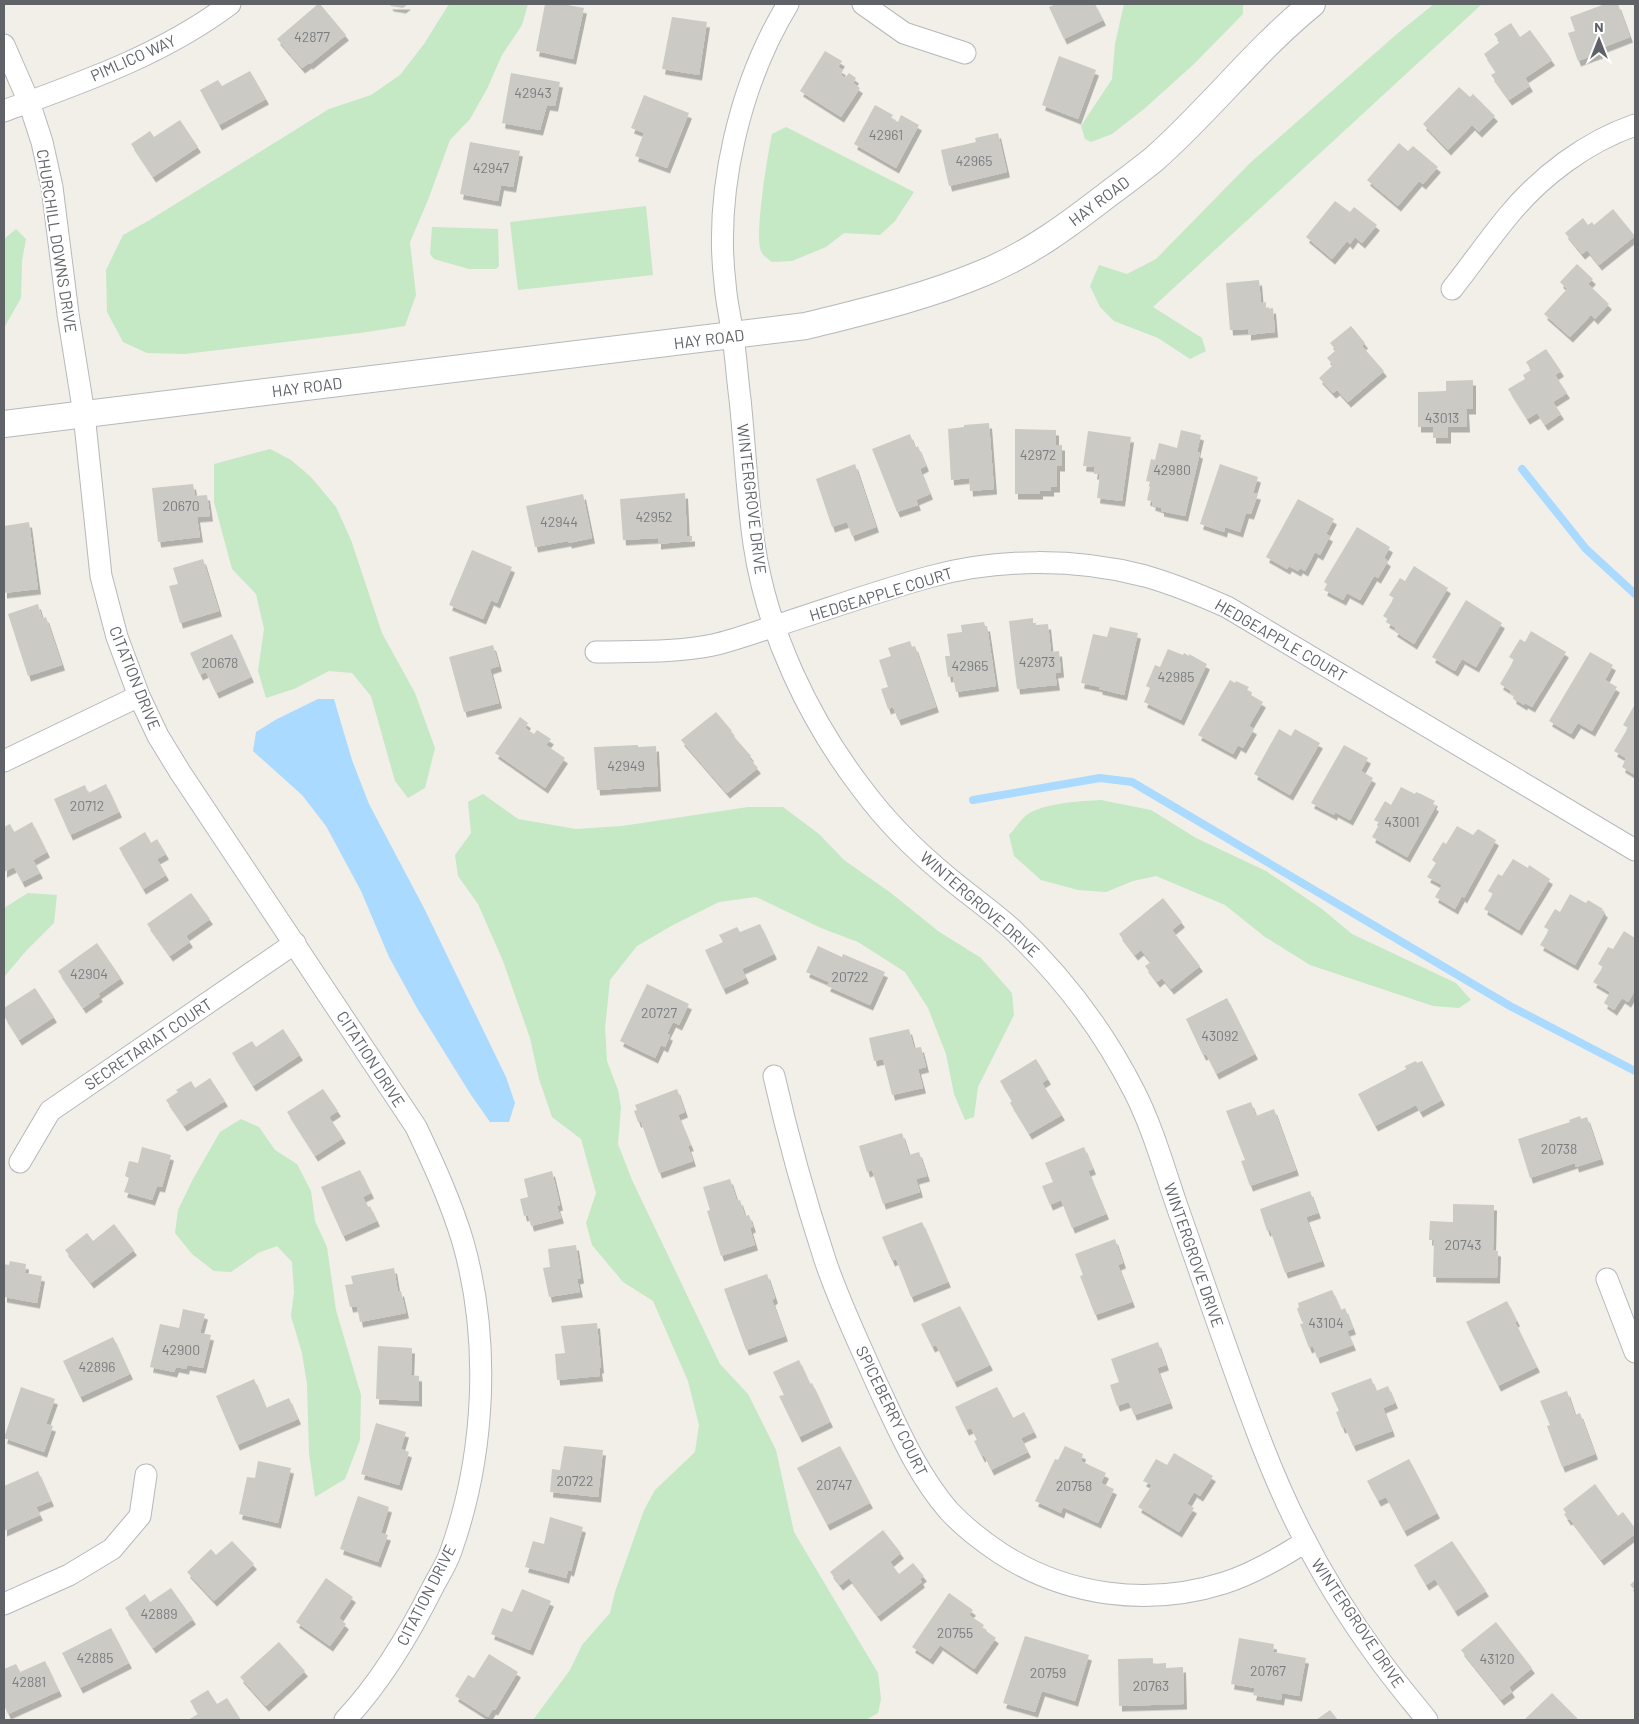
<svg xmlns="http://www.w3.org/2000/svg" width="1639" height="1724" font-family="Barlow,sans-serif">
	<defs>
		<filter id="shadow"><feDropShadow dx="3" dy="5.5" stdDeviation="0" flood-color="#0004"/></filter>
	</defs>
	<rect width="100%" height="100%" fill="#f1efe8"/>
	<!-- green -->
	<path fill="#c5e8c5" d="M449,4H528L522,25L502,55L487,89L470,119L450,140L428,200L410,242L416,295L405,326L360,333L185,354L147,353L123,342L107,312L106,270L123,235L148,221L329,109L371,95L400,75L424,44Z
		M1124,4H1243V14L1194,64L1144,109L1112,134L1091,142L1085,139L1081,126L1112,79L1115,44Z
		M1434,4H1482L1153,307L1202,338L1206,351L1190,359L1158,338L1114,321L1100,307L1090,286L1099,265L1127,274L1156,259L1250,163L1398,33Z
		M786,127L914,192L895,221L880,235L844,233L826,247L792,261L772,262C768,259 762,255 761,251C754,236 768,153 772,134Z
		M646,206L653,275L518,290L510,222Z
		M432,227L498,229L499,266L496,269H469L434,259L430,254Z
		M16,229L26,239L22,261L21,298L4,328V239Z
		M270,449L291,460L311,477L336,507L351,540L382,633L415,693L435,748L425,788L408,798L395,781L371,696L352,673L329,671L294,689L266,698L258,671L264,629L256,594L232,569L214,502V464Z
		M483,794L518,819L576,829L622,826L748,807H783L819,834L844,860L891,893L938,931L981,958L1012,993L1014,1015L978,1087L974,1117L965,1120L954,1094L946,1054L928,1008L905,972L858,942L821,928L756,897L719,902L673,925L637,946L610,980L605,1028L607,1061L618,1090L621,1107L618,1144L632,1180L720,1364L748,1394L776,1450L794,1532L878,1673L881,1699L878,1713L866,1720H533L570,1670L582,1645L610,1613L615,1592L644,1510L655,1490L695,1452L699,1425L688,1381L653,1301L623,1282L592,1245L586,1223L596,1193L581,1139L552,1117L539,1079L530,1038L503,961L478,904L458,876L455,855L471,833L468,802Z
		M1101,800L1151,810L1196,838L1266,871L1322,909L1352,934L1456,983L1471,1000L1459,1008L1433,1006L1310,965L1265,937L1225,905L1156,876L1133,881L1106,892L1078,890L1041,880L1014,856L1009,835C1015,829 1021,819 1028,814C1046,803 1080,801 1101,800Z
		M28,893L57,895L54,923L26,951L4,977V908Z
		M241,1119L259,1127L275,1150L297,1164L311,1191L315,1221L327,1247L336,1310L361,1395L360,1440L345,1479L315,1497L309,1453L307,1384L302,1353L291,1316L294,1292L292,1262L277,1246L258,1253L231,1272L214,1271L192,1254L175,1233L178,1210L193,1179L220,1132Z"/>
	<!-- water -->
	<path fill="#aadaff" d="M318,699H334L352,760L369,804L425,910L506,1077L515,1103L509,1122H490L471,1095L417,1008L389,957L361,891L326,826L302,795L253,751L256,732L277,719Z"/>
	<g fill="none" stroke-linecap="round" stroke-linejoin="round">
		<!-- stream -->
		<path stroke="#aadaff" stroke-width="8" d="M1522,469L1586,549L1635,594
			M973,800L1100,778L1132,782L1510,1006L1635,1071"/>
	</g>
	<!-- building -->
	<path fill="#cccac5" filter="url(#shadow)" d="M318,4H320L346,35L310,64L309,63L302,68L277,39Z
		M389,4H408L403,8L391,6Z
		M545,4H562L584,8L573,59L536,51Z
		M1056,4H1095L1103,20L1064,39L1049,7Z
		M1605,4H1618L1630,37L1599,49L1600,53L1578,61L1568,33L1575,31L1570,17Z
		M672,17L707,22L699,75L662,69Z
		M1511,23L1520,37L1530,30L1552,60L1525,78L1530,86L1509,100L1491,75L1496,72L1484,54L1500,42L1494,34Z
		M825,51L842,61L838,67L843,70L841,75L845,78L849,73L856,78L853,83L860,88L841,117L800,91Z
		M1059,56L1096,70L1078,119L1042,105Z
		M250,71L266,99L219,125L200,90L218,80L222,86Z
		M511,73L560,82L555,106L547,105L540,130L502,123Z
		M1459,87L1470,97L1473,94L1495,116L1479,132L1472,125L1448,150L1423,124Z
		M644,95L689,113L667,168L635,156L644,133L631,128Z
		M875,105L893,115L891,118L898,122L901,115L919,125L896,168L854,144Z
		M180,120L198,147L153,177L131,144L150,131L154,137Z
		M998,133L1007,172L949,186L941,150L976,142L975,138Z
		M470,142L520,151L513,187L501,185L498,201L460,194Z
		M1399,143L1408,151L1413,146L1438,167L1423,184L1419,181L1398,206L1367,180Z
		M1335,201L1350,212L1354,207L1377,225L1362,243L1355,237L1350,244L1347,241L1332,259L1306,237Z
		M1613,209L1635,236L1599,265L1587,250L1582,254L1565,233L1583,218L1588,225L1592,222L1594,225Z
		M1577,264L1593,279L1588,284L1609,304L1595,319L1591,315L1570,337L1544,314L1567,289L1560,282Z
		M1259,280L1261,303L1266,302V309L1273,308L1275,332L1248,335V329L1230,330L1226,283Z
		M1351,326L1365,343L1362,346L1384,371L1348,402L1337,390L1333,393L1319,378L1333,365L1327,358L1336,350L1330,343Z
		M1546,349L1561,371L1555,375L1567,393L1553,402L1561,414L1545,425L1537,413L1527,419L1508,389L1525,379L1523,375L1531,370L1526,362Z
		M1473,380V409H1466L1467,427H1448V438H1433V427H1418V392L1446,391V381Z
		M989,423L994,489L970,491L969,478L951,480L948,429L964,427V425Z
		M1015,429L1056,430V445H1062V466H1057V487H1051V491H1040V494H1015Z
		M1181,430L1201,435L1197,452L1200,453L1185,516L1161,511V508L1152,505L1153,502L1147,500L1151,482L1146,481L1151,459L1155,460L1159,443L1177,448Z
		M1088,431L1131,437L1122,501L1097,498L1100,474H1094L1095,467L1083,466Z
		M910,434L915,448L918,446L926,466L920,469L930,494L916,500L918,505L897,512L872,449Z
		M855,464L876,527L852,536L847,522L832,527L816,479Z
		M1220,464L1258,477L1253,493L1258,494L1251,514L1246,513L1240,532L1225,527L1224,532L1200,524Z
		M193,484L195,496L207,495L210,516L197,517L200,537L158,542L152,488Z
		M685,493L687,536H692V541L658,544V538L623,540L620,499Z
		M583,494L592,538L569,543L568,541L535,547L526,506Z
		M1298,499L1334,519L1326,534L1330,536L1320,555L1315,552L1305,571L1300,568L1298,571L1289,566L1287,569L1266,557Z
		M29,522L38,589L4,593V526Z
		M1357,527L1390,547L1384,558L1388,561L1378,578L1374,576L1360,600L1347,593L1343,600L1324,590L1327,584L1324,582Z
		M472,550L512,567L497,603L491,600L483,619L449,605Z
		M203,559L219,611L180,623L169,586L178,584L173,568Z
		M1414,566L1448,588L1414,644L1394,631L1396,628L1386,622L1388,619L1383,616L1394,598L1389,595L1400,578L1405,581Z
		M1466,600L1502,623L1476,667L1462,659L1455,671L1432,657Z
		M38,604L42,618L46,617L62,665L28,676L8,614Z
		M1033,618V623H1036V625L1048,624L1051,652L1059,651L1061,672L1055,673L1057,685L1017,689L1009,621Z
		M984,622L985,626H987L996,686L956,692L953,676L948,677L945,656H950L947,634L962,632L961,625Z
		M1110,627L1138,633L1124,695L1099,689L1100,687L1081,683L1093,634L1107,637Z
		M1531,631L1566,652L1532,707L1525,703L1524,705L1513,698L1514,696L1510,693L1511,691L1500,684L1514,660L1509,657L1520,639L1525,642Z
		M232,634L251,677L216,693L206,672L200,675L190,653Z
		M910,641L912,647L915,646L936,707L898,720L893,707L888,709L881,689L888,687L879,660L891,656L888,648Z
		M493,645L499,666L490,669L499,703L464,712L449,657Z
		M1168,649L1183,655L1184,653L1189,656V654L1207,664L1181,720L1144,702L1150,688L1146,686L1155,665L1160,667Z
		M1590,652L1613,665L1605,680L1617,687L1592,731L1578,723L1571,734L1549,721Z
		M1230,680L1235,683L1236,681L1249,687L1247,690L1252,693L1251,695L1263,702L1249,726L1254,729L1243,748L1238,745L1233,754L1198,735Z
		M1634,706L1635,707V775L1622,767L1626,758L1614,751L1628,728L1623,725Z
		M716,712L732,731L730,732L751,756L749,758L758,768L727,793L681,740Z
		M520,717L528,723L525,728L534,734L537,730L551,739L546,745L565,758L545,788L495,753Z
		M1279,729L1291,736L1295,729L1320,743L1290,795L1254,774Z
		M638,745V747L656,746L658,786L597,790L594,747Z
		M1344,745L1368,758L1361,771L1373,778L1350,820L1335,812L1334,815L1311,803Z
		M106,784L119,812L70,835L54,799L85,785L88,793Z
		M1401,787L1415,794L1416,792L1421,794L1435,801L1433,804L1436,806L1407,857L1372,837L1380,823L1374,820L1385,801L1391,805Z
		M32,822L47,852L33,860L40,873L22,882L14,867L4,872V827L10,824L14,832Z
		M1457,826L1473,835L1478,829L1496,840L1464,898L1462,896L1455,909L1435,897L1442,885L1427,877L1436,863L1432,860L1443,842L1446,844Z
		M145,832L151,843L157,839L166,854L157,859L166,875L143,889L119,848Z
		M1513,859L1528,868L1529,865L1550,879L1519,930L1484,909L1493,894L1488,891L1498,874L1502,876Z
		M191,893L210,919L186,936L190,942L170,956L147,924Z
		M1570,894L1586,903L1588,900L1603,909L1602,910L1605,912L1575,965L1540,945L1549,930L1544,927L1555,909L1560,912Z
		M1163,898L1182,922L1172,930L1200,966L1171,989L1162,978L1157,982L1145,966L1151,962L1141,950L1135,955L1119,934Z
		M760,924L774,954L742,969L746,978L723,989L705,950L723,942L719,935L737,927L740,932Z
		M1624,931L1635,938V991L1628,1002L1622,998L1614,1010L1604,1003L1610,992L1593,982L1603,967L1598,964L1608,947L1613,949Z
		M97,943L121,978L98,994L100,996L83,1008L58,971Z
		M818,946L842,957L843,954L885,972L870,1005L827,986L829,982L806,972Z
		M647,984L689,1004L679,1025L673,1022L667,1034L670,1035L665,1047L661,1045L655,1058L620,1041Z
		M35,988L54,1017L19,1040L4,1016V1008Z
		M1227,998L1255,1054L1216,1074L1206,1054L1203,1055L1186,1019Z
		M283,1029L300,1055L253,1086L232,1053L252,1041L256,1047Z
		M909,1029L914,1048L921,1047L926,1067L918,1069L923,1088L892,1095L883,1059L874,1061L869,1038Z
		M1036,1059L1048,1079L1042,1083L1062,1115L1029,1134L1010,1103L1012,1101L1000,1081Z
		M1416,1061L1417,1063L1422,1061L1442,1100L1420,1112L1416,1105L1375,1126L1358,1094L1406,1069L1405,1066Z
		M210,1078L225,1101L184,1126L166,1100L178,1092L176,1090L191,1081L195,1088Z
		M323,1089L338,1111L329,1117L343,1138L315,1156L287,1112Z
		M677,1089L685,1112L678,1115L691,1146H688L693,1161L659,1173L641,1122H638L634,1111L637,1110L635,1105Z
		M1251,1102L1256,1116L1274,1109L1296,1170L1250,1186L1241,1161L1245,1160L1226,1111Z
		M1580,1116L1581,1119L1587,1117L1601,1159L1576,1167L1575,1163L1530,1178L1518,1139L1570,1122L1569,1120Z
		M902,1133L909,1155L919,1152L927,1176L916,1179L920,1192L883,1204L872,1170L867,1172L859,1146Z
		M142,1147L171,1155L162,1187L157,1186L152,1200L124,1192L129,1178L125,1176L129,1161L138,1163Z
		M1084,1147L1093,1169L1088,1171L1106,1214L1072,1228L1061,1200L1050,1205L1042,1186L1053,1182L1045,1163Z
		M360,1170L371,1193L363,1197L368,1207L370,1206L377,1221L343,1236L321,1187Z
		M552,1171L560,1205L557,1206L561,1218L531,1226L528,1215L524,1216L520,1199L528,1197L524,1179Z
		M730,1179L737,1201L740,1200L745,1216L749,1215L753,1227L750,1228L755,1245L721,1256L707,1211L710,1210L703,1187Z
		M1310,1191L1318,1213L1306,1217L1322,1261L1285,1273L1270,1230L1267,1231L1260,1209Z
		M1453,1204L1494,1205L1493,1250L1498,1251L1497,1278L1433,1277L1434,1240H1429L1430,1221L1453,1222Z
		M922,1222L948,1282L911,1297L896,1259L892,1261L882,1237Z
		M114,1224L134,1250L91,1283L65,1250L87,1233L93,1241Z
		M1115,1239L1123,1263L1118,1265L1132,1302L1095,1315L1080,1276L1083,1275L1075,1254Z
		M576,1245L581,1278L577,1279L580,1292L549,1297L543,1268L550,1267L548,1249Z
		M10,1261L26,1264L25,1273L42,1276L37,1303L4,1297V1264L9,1265Z
		M394,1268L398,1292L401,1291L406,1313L360,1322L357,1306L350,1307L345,1285L353,1284L351,1276Z
		M767,1274L775,1298L772,1300L785,1336L746,1350L724,1289Z
		M1332,1290L1341,1310L1345,1308L1353,1329L1347,1331L1353,1345L1317,1358L1313,1346L1309,1348L1300,1324L1304,1323L1303,1321L1302,1322L1297,1309L1299,1307L1298,1303Z
		M1507,1301L1517,1321L1515,1322L1537,1367L1498,1386L1466,1322Z
		M960,1306L990,1365L954,1382L936,1345L932,1347L921,1324Z
		M183,1309L205,1314L200,1333L211,1335L203,1368L187,1365L186,1369L176,1367L174,1372L150,1367L160,1324L179,1328Z
		M597,1323L601,1368H599L600,1376L557,1380L555,1354L565,1353L561,1326Z
		M113,1337L130,1374L80,1397L63,1361Z
		M1158,1342L1166,1365L1157,1368L1170,1403L1134,1415L1129,1402L1117,1406L1110,1385L1119,1382L1111,1359Z
		M378,1346L412,1348L411,1375L419,1376V1401L376,1399Z
		M799,1360L810,1384L812,1383L830,1422L799,1437L779,1396L784,1395L773,1372Z
		M1371,1378L1376,1391L1388,1386L1395,1403L1383,1408L1392,1431L1353,1446L1345,1427L1342,1428L1336,1412L1339,1411L1331,1393Z
		M254,1379L266,1408L289,1398L298,1419L237,1445L216,1396Z
		M21,1387L55,1399L46,1424L53,1426L44,1452L4,1438Z
		M997,1387L1013,1418L1024,1412L1034,1432L1021,1438L1028,1452L991,1470L984,1455L982,1457L974,1441L977,1440L971,1428L966,1430L955,1407Z
		M1567,1391L1575,1415L1580,1413L1595,1454L1562,1467L1547,1426L1550,1425L1540,1401Z
		M376,1423L406,1432L401,1449L409,1452L399,1485L361,1474Z
		M564,1446L603,1450L598,1497L550,1492L552,1469L560,1470Z
		M840,1446L870,1503L827,1525L797,1468Z
		M1065,1446L1083,1454L1081,1461L1106,1473L1101,1483L1114,1489L1098,1523L1063,1507L1061,1513L1035,1501L1055,1459L1058,1460Z
		M1174,1453L1213,1476L1200,1496L1194,1492L1187,1504L1194,1508L1179,1532L1138,1507L1152,1485L1143,1481L1156,1459L1167,1465Z
		M1409,1459L1437,1513L1404,1531L1386,1497L1378,1501L1367,1481Z
		M258,1461L291,1468L278,1523L239,1514L247,1477L255,1478Z
		M38,1471L51,1501L36,1507L40,1515L4,1531V1486Z
		M1595,1484L1618,1516L1623,1512L1635,1528V1534L1601,1560L1570,1519L1568,1520L1564,1514L1566,1513L1563,1509Z
		M358,1496L389,1507L381,1533L388,1535L378,1562L340,1549Z
		M550,1517L583,1527L571,1571L568,1570L566,1578L525,1567L533,1541L544,1544Z
		M883,1530L901,1553L890,1562L899,1574L913,1563L924,1576L920,1579L922,1582L878,1616L849,1578L840,1585L830,1572Z
		M232,1541L254,1564L214,1601L187,1572L211,1549L216,1555Z
		M1452,1541L1486,1591L1455,1611L1435,1579L1426,1585L1414,1565Z
		M326,1578L353,1597L339,1618L346,1624L330,1646L296,1622Z
		M1635,1580V1590L1630,1585Z
		M171,1588L193,1619L153,1648L125,1608L145,1594L150,1602Z
		M522,1589L551,1601L530,1650L491,1634L502,1608L512,1612Z
		M949,1593L973,1610L969,1615L984,1625L982,1628L996,1638L974,1669L940,1645L930,1659L912,1647Z
		M1496,1622L1532,1668L1509,1687L1512,1692L1501,1700L1461,1650Z
		M111,1628L129,1663L80,1688L62,1653Z
		M1025,1636L1089,1655L1075,1701L1042,1691L1035,1712L1003,1703Z
		M1239,1638L1274,1644L1273,1652L1306,1658L1299,1696L1282,1693L1281,1700L1253,1695L1255,1688L1231,1684Z
		M279,1642L305,1671L266,1706L240,1677Z
		M489,1654L518,1672L495,1710L493,1709L488,1717L455,1696L468,1675L474,1678Z
		M1153,1658V1664L1166,1663V1668L1183,1667L1184,1704L1119,1706L1118,1659Z
		M45,1661L59,1691L8,1714L4,1705V1669L16,1664L20,1672Z
		M208,1690L217,1704L227,1698L241,1720H188L198,1714L190,1701Z
		M1552,1693L1579,1720H1524Z
		M1330,1710L1338,1720H1316Z"/>
	<g fill="none" stroke-linecap="round" stroke-linejoin="round">
		<!-- minor casing -->
		<g stroke="#b5b8bc" stroke-width="23">
			<path id="minor" d="M788,4C740,83 714,191 725,283C726,300 730,315 732,331C736,354 737,377 740,399C745,447 747,496 754,544C767,632 809,720 863,790C886,821 914,849 944,874C966,893 990,909 1012,929C1061,975 1103,1030 1134,1091C1153,1128 1164,1169 1178,1209C1206,1288 1232,1368 1263,1447C1292,1522 1331,1594 1379,1659C1394,1680 1411,1700 1427,1720
				M863,4L904,33L965,53
				M4,45L29,102L42,142L52,187L68,314L84,414L101,576L117,637L139,696L158,736L180,772L416,1127C434,1165 451,1202 463,1242C491,1341 485,1455 451,1551C447,1563 440,1574 434,1585C410,1633 382,1681 345,1720
				M4,111C83,82 162,55 230,4
				M1452,289C1471,265 1489,239 1508,216C1541,176 1586,142 1635,125
				M596,652C635,651 674,653 713,645C735,640 756,632 778,625C828,609 878,591 929,577C998,558 1076,558 1145,576C1173,584 1200,595 1227,607L1635,850
				M4,761L139,696
				M774,1076C788,1138 805,1199 825,1260C839,1302 859,1343 877,1384C898,1429 917,1474 949,1511C964,1527 982,1541 1000,1553C1066,1596 1148,1607 1224,1583C1252,1574 1280,1558 1305,1542
				M20,1162L50,1111L295,943
				M1607,1279L1635,1352
				M4,1604L69,1575L112,1549L140,1516L146,1475"/>
		</g>
		<!-- tertiary casing -->
		<g stroke="#b5b8bc" stroke-width="28">
			<path id="tertiary" d="M4,424L806,326C866,311 926,297 983,273C1030,254 1071,223 1111,192C1125,182 1139,171 1153,160C1209,111 1254,51 1312,4"/>
		</g>
		<!-- minor -->
		<use href="#minor" stroke="#fff" stroke-width="21"/>
		<!-- tertiary -->
		<use href="#tertiary" stroke="#fff" stroke-width="26"/>
	</g>
	<g text-anchor="middle" stroke-width="4" stroke-linejoin="round" paint-order="stroke">
		<!-- number labels -->
		<g font-size="14" fill="#7a7d7f">
			<text x="312" y="42">42877</text>
			<text x="533" y="98">42943</text>
			<text x="886" y="140">42961</text>
			<text x="974" y="166">42965</text>
			<text x="491" y="173">42947</text>
			<text x="1442" y="423">43013</text>
			<text x="1038" y="460">42972</text>
			<text x="1172" y="475">42980</text>
			<text x="181" y="511">20670</text>
			<text x="654" y="522">42952</text>
			<text x="559" y="527">42944</text>
			<text x="1037" y="667">42973</text>
			<text x="220" y="668">20678</text>
			<text x="970" y="671">42965</text>
			<text x="1176" y="682">42985</text>
			<text x="626" y="771">42949</text>
			<text x="87" y="811">20712</text>
			<text x="1402" y="827">43001</text>
			<text x="89" y="979">42904</text>
			<text x="850" y="982">20722</text>
			<text x="659" y="1018">20727</text>
			<text x="1220" y="1041">43092</text>
			<text x="1559" y="1154">20738</text>
			<text x="1463" y="1250">20743</text>
			<text x="1326" y="1328">43104</text>
			<text x="181" y="1355">42900</text>
			<text x="97" y="1372">42896</text>
			<text x="575" y="1486">20722</text>
			<text x="834" y="1490">20747</text>
			<text x="1074" y="1491">20758</text>
			<text x="159" y="1619">42889</text>
			<text x="955" y="1638">20755</text>
			<text x="95" y="1663">42885</text>
			<text x="1497" y="1664">43120</text>
			<text x="1268" y="1676">20767</text>
			<text x="1048" y="1678">20759</text>
			<text x="29" y="1687">42881</text>
			<text x="1151" y="1691">20763</text>
		</g>
		<!-- street labels -->
		<g font-size="16" fill="#5f6368" stroke="#fff">
			<text transform="translate(133 58) rotate(-24)" y="6">PIMLICO WAY</text>
			<text transform="translate(1099 201) rotate(-37)" y="6">HAY ROAD</text>
			<text transform="translate(57 241) rotate(81)" y="6">CHURCHILL DOWNS DRIVE</text>
			<text transform="translate(709 339) rotate(-7)" y="6">HAY ROAD</text>
			<text transform="translate(307 387) rotate(-7)" y="6">HAY ROAD</text>
			<text transform="translate(752 499) rotate(83)" y="6">WINTERGROVE DRIVE</text>
			<text transform="translate(881 594) rotate(-17)" y="6">HEDGEAPPLE COURT</text>
			<text transform="translate(1281 640) rotate(30)" y="6">HEDGEAPPLE COURT</text>
			<text transform="translate(135 678) rotate(68)" y="6">CITATION DRIVE</text>
			<text transform="translate(980 904) rotate(41)" y="6">WINTERGROVE DRIVE</text>
			<text transform="translate(148 1044) rotate(-34)" y="6">SECRETARIAT COURT</text>
			<text transform="translate(371 1059) rotate(57)" y="6">CITATION DRIVE</text>
			<text transform="translate(1194 1255) rotate(71)" y="6">WINTERGROVE DRIVE</text>
			<text transform="translate(892 1411) rotate(64)" y="6">SPICEBERRY COURT</text>
			<text transform="translate(426 1595) rotate(-63)" y="6">CITATION DRIVE</text>
			<text transform="translate(1358 1623) rotate(56)" y="6">WINTERGROVE DRIVE</text>
		</g>
	</g>
	<!-- border -->
	<rect width="1639" height="1724" fill="none" stroke="#5f6368" stroke-width="10"/>
	<!-- north arrow -->
	<g transform="translate(1599 40)" stroke="#ffffff" stroke-width="4" paint-order="stroke">
	<path d="M0-4L9 19L0 12L-9 19Z" fill="#5f6368"/>
	<text y="-8" font-size="14" font-weight="bold" text-anchor="middle" fill="#5f6368">N</text>
	</g>
</svg>
